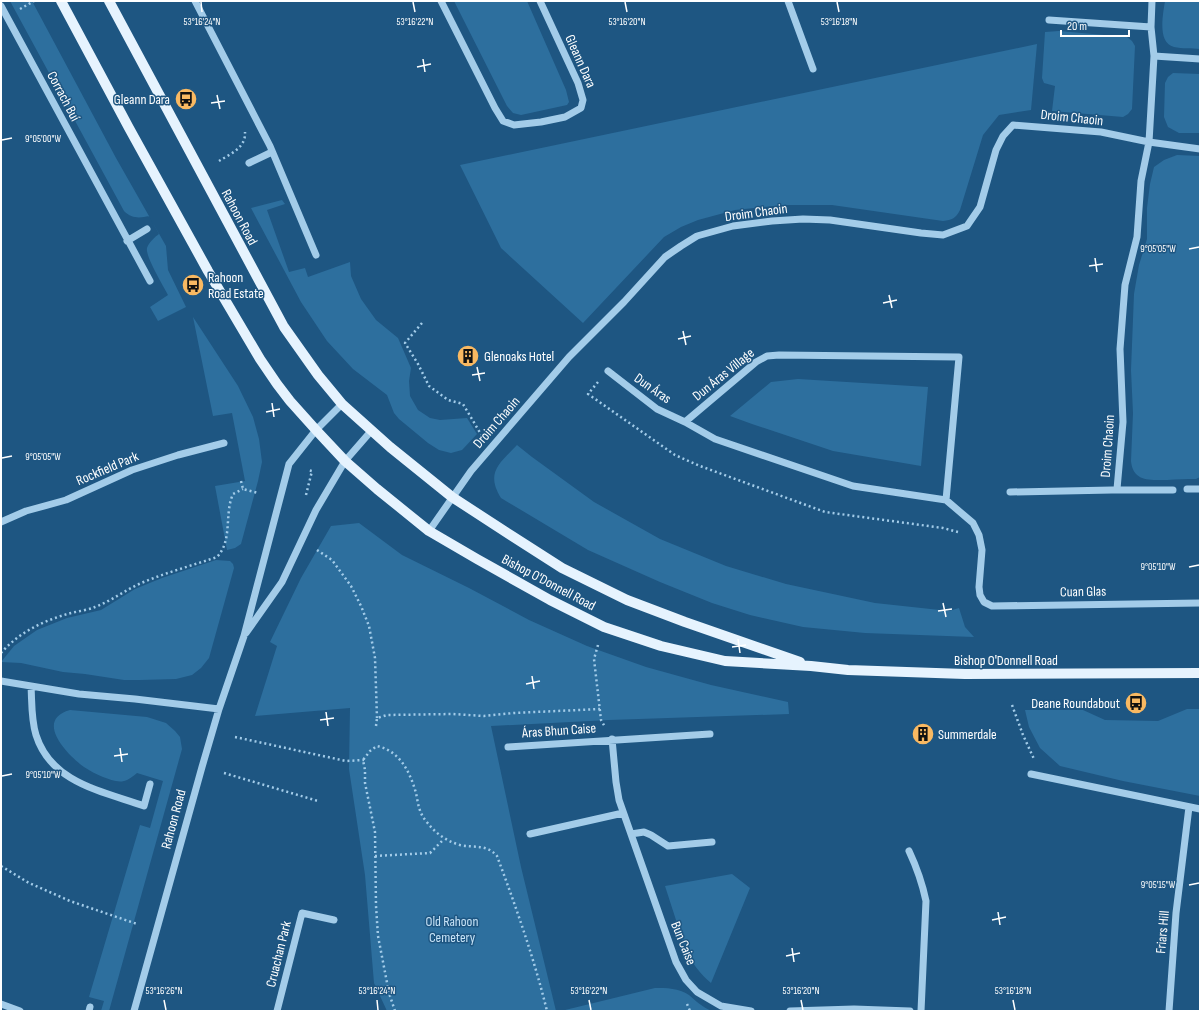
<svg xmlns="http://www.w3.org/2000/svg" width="1201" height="1012" font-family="'Sofia Sans Condensed',sans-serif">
	<rect width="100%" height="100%" fill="#1e5682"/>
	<!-- green -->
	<path fill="#2d6f9e" d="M10,1H32L116,158L166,246L168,270L186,307L158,321L150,307L168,295C164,287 145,256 147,248C149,242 155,237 159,234L149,216C140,218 132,219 124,211Z
		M454,1H527L566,90L569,102L567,105L521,115L513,113L507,106Z
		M1165,1H1200V49C1192,48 1182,49 1174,47C1157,43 1163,14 1165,1Z
		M1059,31L1127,37L1132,41L1135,46L1132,109L1128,114L1123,117L1052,111L1055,86L1044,83L1042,78L1045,32Z
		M1037,44L1031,110L999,115L983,135L960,210C956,218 952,220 943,221L832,205H783L735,210L698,220L681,227L664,237L583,323L501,248L460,165Z
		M1173,73L1200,74V133H1179L1168,127L1164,117L1165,83L1168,77Z
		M1177,155L1200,156V477L1196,479C1187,479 1177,479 1167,480C1150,480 1133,482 1131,461L1133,413L1131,370L1134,294L1139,265L1147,239V208L1150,184L1154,167L1164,160Z
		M282,200L285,204L267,210L289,272L305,268L308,277L350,262L351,276L361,299L376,320L398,338L411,368L409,381L410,396L418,410L430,418L440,420L467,418L477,434L462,450L451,453L439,450L428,443L399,419L394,413L387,395L353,369L327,341L301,302L251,208Z
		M193,317L238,386L253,417L259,439L262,462L258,481L241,544L235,548L227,550L215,486L245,481L232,413L213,416Z
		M798,379L928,387L921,466L833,451L752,424L730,416L771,382Z
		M517,445L532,457L594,502L660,539L726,566L786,584L875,603L949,611L959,608L965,627L974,637L865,633L803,627L750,615L712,603L660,582L588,550L501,498C485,472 500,463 517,445Z
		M359,523L402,555L469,588L529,620L587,646L646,667L711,685L788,702L789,714L609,720L491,726L521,867L556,1011H387L374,983L365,875L349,769L350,708L255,716L277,646L270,642L301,578L331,526Z
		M216,560L230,561L233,564L234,568L209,658L201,668L192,675L176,679L140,680H124L85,674L63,672L21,663L1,662L14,646L37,630L67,618L101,610L135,589L162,578Z
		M1187,709H1200V796L1123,781L1060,766L1040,748L1029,727L1025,710H1083L1105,720L1158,721Z
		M70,710L147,717L166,723L175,731L180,737L182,749L109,1011H101L104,1001L89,997L140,825L150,828L163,781L137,773C133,776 129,780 124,781C117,783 110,779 103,777C96,774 90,771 84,767C67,755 34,720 70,710Z
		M732,874L750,888L711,983C700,974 693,964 686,951L665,886Z
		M655,988C666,988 679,988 689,995C696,1001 702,1007 712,1011H561Z"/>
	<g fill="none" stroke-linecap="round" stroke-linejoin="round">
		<!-- path -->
		<path stroke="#a3cce9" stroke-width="2.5" stroke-dasharray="2 3" stroke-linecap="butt" d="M20,9L34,1
			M219,161C230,154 246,148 245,132
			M422,323L405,343L418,364L429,386L448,400L463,404L482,436
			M598,382L588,394L675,455L700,466L825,512L943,528L958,532
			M241,481L243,489L258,493
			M306,495L312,471L308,470
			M317,550L332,560L351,586L361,606L369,626L375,658L377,718
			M598,645L594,659L601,720L605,727
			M1,653C19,632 45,620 71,613C79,611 88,610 95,607C111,601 124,591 139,584C164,573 191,566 217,557C233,540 224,514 233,494L243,489
			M1012,705L1023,735L1034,759
			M376,726L377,718L387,715L453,714L484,716L514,713L600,709
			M235,737L346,761L364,760
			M224,773L318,801
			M375,856L430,853L444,839
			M1,866L29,883L70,901L137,924
			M687,1004L690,1011
			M395,1011L389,993L378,936L376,906L375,832L365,783V770L363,760L370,751L377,746C400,751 410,772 416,793C418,803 419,813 426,821C435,833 446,841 460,845C474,848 487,844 497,856C516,907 534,958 547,1011"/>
		<!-- minor -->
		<path stroke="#a3cce9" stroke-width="7" d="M195,1L270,146L316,255
			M441,1L495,108L503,121L514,125L541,122L565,117L581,108L583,100L578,83L540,1
			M788,1L813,69
			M1,6L150,281
			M1049,20L1151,27
			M1154,56L1200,59
			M249,163L272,152
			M127,241L147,229
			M608,371L657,409L685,422L715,439L853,486L946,500L973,523L979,535L982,550L979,587L980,595L984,602L992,606L1200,603
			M685,422L756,362L767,356L779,355L959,357L946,500
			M1117,489L1123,422L1120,349L1125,285L1137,237L1141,181L1149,142L1154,56L1151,27L1152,1
			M1187,489H1200
			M1010,492L1112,490H1173
			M1,522L26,511L66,500L132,470L178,455L224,443
			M429,531L471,471L569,357L624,302L665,257L681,246L697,236L733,226L772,221L803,219L830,220L921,233L943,235L967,226L980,207L996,150L1003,136L1013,125L1101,132L1149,142L1200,149
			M246,633L282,582L316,510L345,461L372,430
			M1,681L79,694L135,699L219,709
			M31,686C32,702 31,719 36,735C51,783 102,791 144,806L150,784
			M612,739L616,782L619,800L676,962L686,980L697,992L721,1006L751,1011
			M508,747L710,734
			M1031,774L1200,809
			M530,834L623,813
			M631,834L644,832L651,835L668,846L712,842
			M909,851C917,868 922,882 926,901L921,1011
			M1,1004L20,1011
			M89,1011L90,1007
			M134,1011L202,767L219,709L244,636L289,464L316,430L342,404
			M277,1011L302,913L334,920
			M790,1011L854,1009L910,1011
			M1169,1011L1176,913L1189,807"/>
		<!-- major -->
		<path stroke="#e6f3fe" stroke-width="10" d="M61,1L129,128L208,271L260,359L277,384L290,401L316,430L345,461L377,489L429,531L477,559L550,600L604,627L661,646L725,661L811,666L848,670L965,674L1200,673
			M109,1L284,327L318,375L342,404L390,447L452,497L512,536L562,568L627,600L685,622L800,662"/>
	</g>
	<!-- ticks -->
	<path fill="none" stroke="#fff" stroke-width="1.5" d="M201,2L202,12M413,2L415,12M625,2L627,12M837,2L839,12M423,59L425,72M417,67L431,64M217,95L220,109M211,103L225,101M2,140L12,138M1189,249L1199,247M1095,258L1097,272M1089,266L1103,264M889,295L892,308M883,303L897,300M683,331L686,345M678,339L691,336M477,367L480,381M472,375L485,373M272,403L274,417M266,412L280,409M2,458L12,456M1189,567L1199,565M943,603L946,617M938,611L952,609M738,639L740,653M732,647L746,645M532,676L534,689M526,684L540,681M326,712L328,726M320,720L334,718M120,748L122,762M114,756L128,754M2,776L12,774M1189,885L1199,883M998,912L1000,925M992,920L1006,917M792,948L794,962M786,956L800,953M164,1000L166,1010M377,1000L378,1010M589,1000L591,1010M801,1000L803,1010M1013,1000L1015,1010"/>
	<!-- icons -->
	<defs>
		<g id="bus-disc" transform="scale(1.15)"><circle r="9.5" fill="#f9b962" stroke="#1e5682"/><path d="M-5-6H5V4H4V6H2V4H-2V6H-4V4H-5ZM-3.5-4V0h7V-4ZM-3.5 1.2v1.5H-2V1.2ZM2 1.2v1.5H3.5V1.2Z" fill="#111"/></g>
		<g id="building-disc" transform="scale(1.15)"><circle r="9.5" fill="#f9b962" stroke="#1e5682"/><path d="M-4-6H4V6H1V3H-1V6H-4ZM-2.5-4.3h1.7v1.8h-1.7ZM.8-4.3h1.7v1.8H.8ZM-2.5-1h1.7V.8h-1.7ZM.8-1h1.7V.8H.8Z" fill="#111"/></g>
	</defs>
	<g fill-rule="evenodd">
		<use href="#bus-disc" x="186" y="99"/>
		<use href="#bus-disc" x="193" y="285"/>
		<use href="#building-disc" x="468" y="356"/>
		<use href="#bus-disc" x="1136" y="703"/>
		<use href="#building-disc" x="923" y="734"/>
	</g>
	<g text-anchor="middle" stroke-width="3" stroke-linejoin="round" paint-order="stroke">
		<!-- street labels -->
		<g font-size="14" fill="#fff" stroke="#1e5682">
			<text transform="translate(581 61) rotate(66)" y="5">Gleann Dara</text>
			<text transform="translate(64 96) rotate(62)" y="5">Corrach Buí</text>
			<text transform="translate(1072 117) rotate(6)" y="5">Droim Chaoin</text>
			<text transform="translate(756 212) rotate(-8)" y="5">Droim Chaoin</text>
			<text transform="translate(240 217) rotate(62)" y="5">Rahoon Road</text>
			<text transform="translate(723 374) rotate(-39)" y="5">Dun Áras Village</text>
			<text transform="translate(653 388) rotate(35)" y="5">Dun Áras</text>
			<text transform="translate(496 422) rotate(-49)" y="5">Droim Chaoin</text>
			<text transform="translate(1107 446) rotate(-86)" y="5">Droim Chaoin</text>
			<text transform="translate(107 468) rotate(-23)" y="5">Rockfield Park</text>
			<text transform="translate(549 582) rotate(28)" y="5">Bishop O'Donnell Road</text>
			<text transform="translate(1083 591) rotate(-1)" y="5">Cuan Glas</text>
			<text x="1006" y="665">Bishop O'Donnell Road</text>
			<text transform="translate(559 730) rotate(-4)" y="5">Áras Bhun Caise</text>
			<text transform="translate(173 819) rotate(-75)" y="5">Rahoon Road</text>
			<text transform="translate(1162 932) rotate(-85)" y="5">Friars Hill</text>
			<text transform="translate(684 943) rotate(68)" y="5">Bun Caise</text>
			<text transform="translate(278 954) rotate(-76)" y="5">Cruachan Park</text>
		</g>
		<!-- poi labels -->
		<g font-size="14" fill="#fff" stroke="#1e5682" text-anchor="start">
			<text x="170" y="104" text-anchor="end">Gleann Dara</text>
			<text x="208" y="282">Rahoon<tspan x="208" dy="16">Road Estate</tspan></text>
			<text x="484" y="361">Glenoaks Hotel</text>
			<text x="1120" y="708" text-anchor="end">Deane Roundabout</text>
			<text x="938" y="739">Summerdale</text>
		</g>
		<!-- park labels -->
		<g font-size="14" fill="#c7e3f7" stroke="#1e5682">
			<text x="452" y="926">Old Rahoon<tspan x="452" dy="16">Cemetery</tspan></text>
		</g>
	</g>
	<g font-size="10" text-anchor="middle" fill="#fff" stroke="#1e5682" stroke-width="3" stroke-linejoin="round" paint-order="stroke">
		<text x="202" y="25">53°16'24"N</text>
		<text x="415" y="25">53°16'22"N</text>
		<text x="627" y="25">53°16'20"N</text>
		<text x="839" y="25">53°16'18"N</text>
		<text x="43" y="142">9°05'00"W</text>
		<text x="1158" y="252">9°05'05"W</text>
		<text x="43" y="460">9°05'05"W</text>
		<text x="1158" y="570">9°05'10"W</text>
		<text x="43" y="778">9°05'10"W</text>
		<text x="1158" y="888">9°05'15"W</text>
		<text x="164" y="994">53°16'26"N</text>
		<text x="377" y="994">53°16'24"N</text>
		<text x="589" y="994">53°16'22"N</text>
		<text x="801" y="994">53°16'20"N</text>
		<text x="1013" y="994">53°16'18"N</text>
	</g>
	<!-- border -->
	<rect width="1201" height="1012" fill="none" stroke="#ffffff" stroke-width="4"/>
	<!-- scale -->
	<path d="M1061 30v6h68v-6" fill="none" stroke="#ffffff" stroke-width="2"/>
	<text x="1067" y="30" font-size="12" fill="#ffffff" stroke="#1e5682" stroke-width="3" paint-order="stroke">20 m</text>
</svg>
